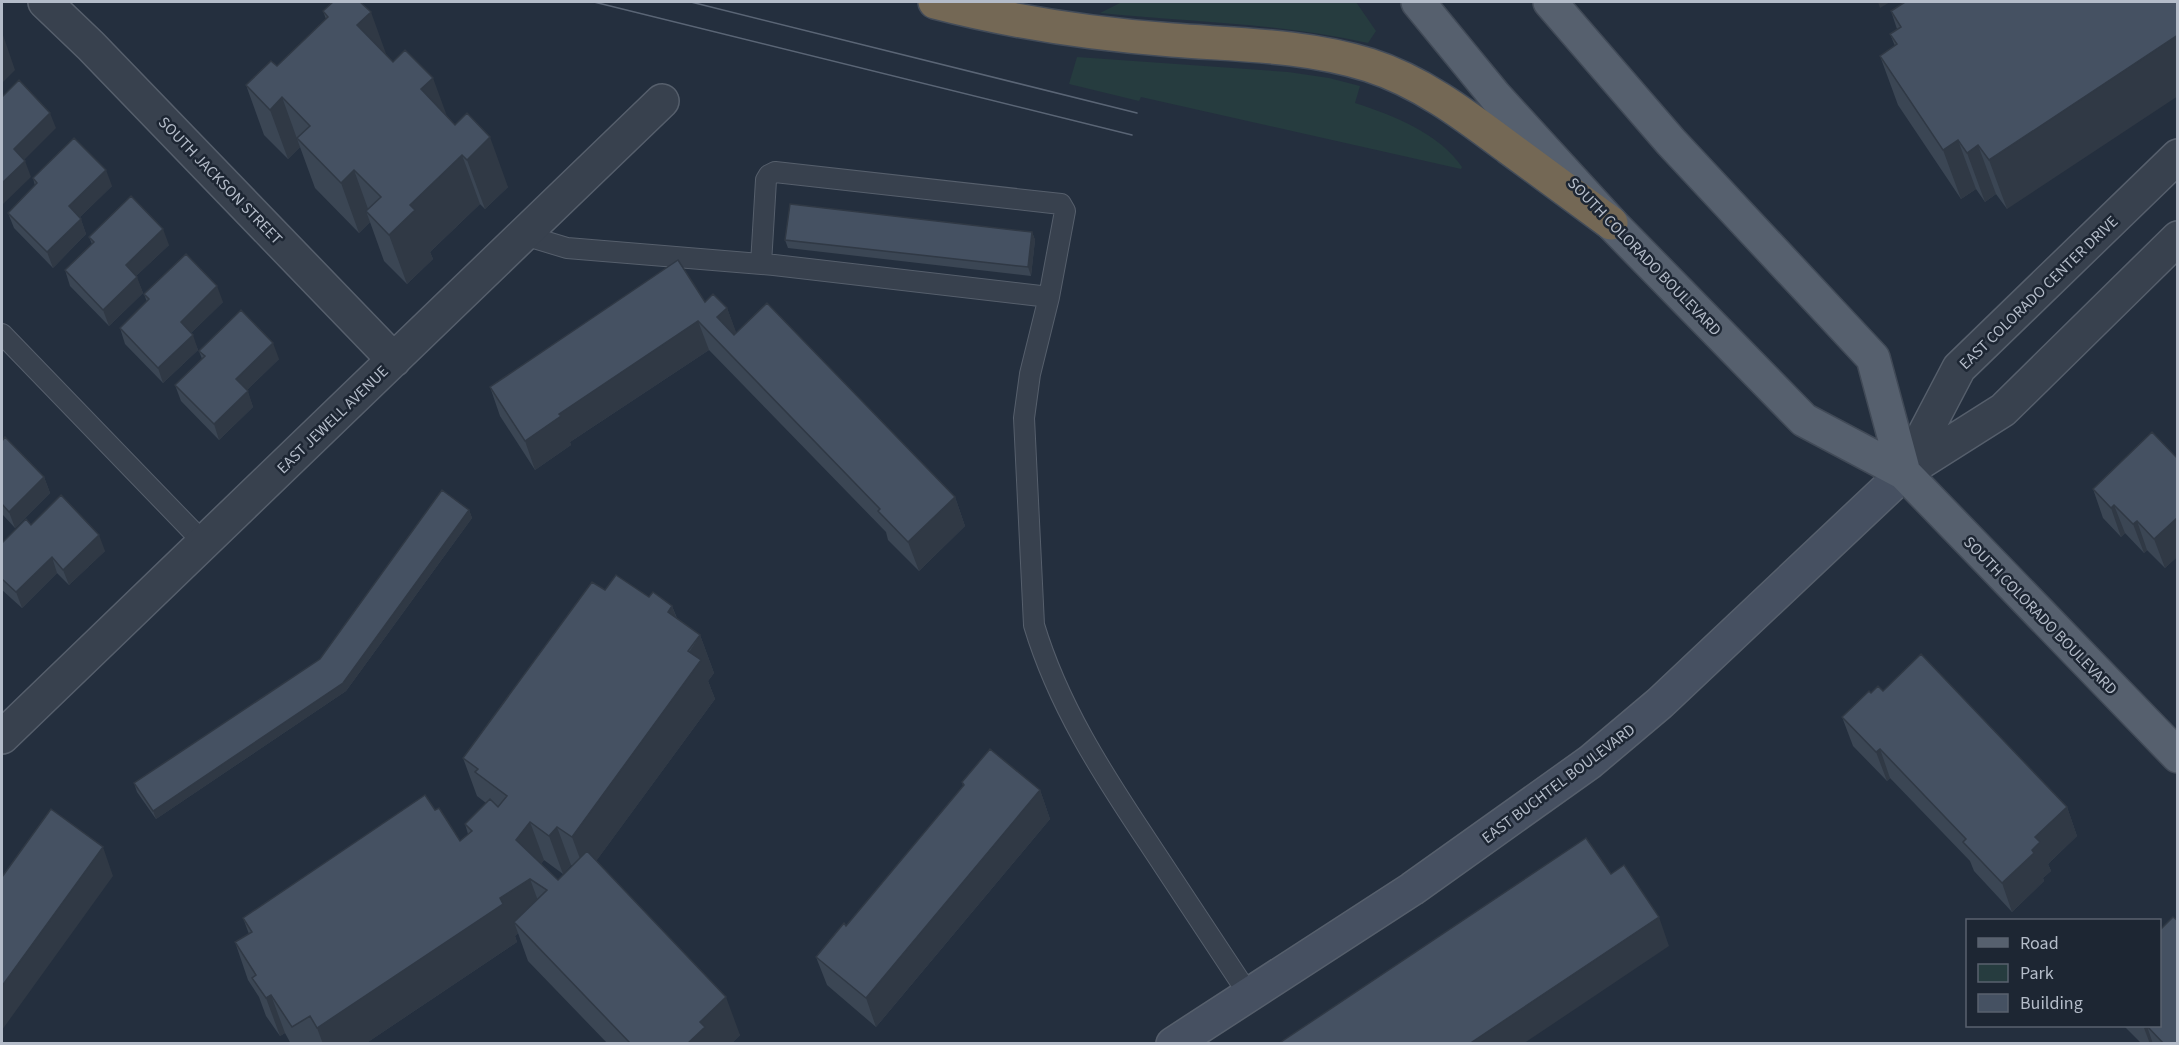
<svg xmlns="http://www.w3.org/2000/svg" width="2179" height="1045" font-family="'Source Sans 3',sans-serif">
	<rect width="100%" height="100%" fill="#242f3e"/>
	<!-- green -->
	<path fill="#263c3f" d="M1122,2H1356L1376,31L1368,43C1280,23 1189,22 1100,13Z
		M1077,57L1288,72L1329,78L1360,86L1355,103C1392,115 1439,133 1462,167L1461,169L1141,97L1139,101L1069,84Z"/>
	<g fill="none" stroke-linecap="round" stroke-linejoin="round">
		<!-- lane casing -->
		<g stroke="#565f6c" stroke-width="22">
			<path id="lane" d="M524,235L567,248L774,265L1049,297L1030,374L1024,418L1034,625C1058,705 1102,773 1148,842C1182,893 1215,944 1249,995
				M761,264L766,180L769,175L775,172L1061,204L1065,211L1049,297
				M2,334L204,543"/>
		</g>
		<!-- street casing -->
		<g stroke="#565f6c" stroke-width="36">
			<path id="street" d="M45,2L91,46L394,360
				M1905,472L2003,410L2178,238
				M1904,473L1959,368L2178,156
				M2,737L662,101"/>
		</g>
		<!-- secondary casing -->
		<g stroke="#565f6c" stroke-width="36">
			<path id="secondary" d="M1173,1044L1412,889L1590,762L1660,703L1904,473"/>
		</g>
		<!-- primary casing -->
		<g stroke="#414a57" stroke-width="36">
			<path id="primary" d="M1418,2L1495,96L1611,223L1804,420L1904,473L2178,756
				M1550,2L1671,142L1873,358L1904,473"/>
		</g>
		<!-- highway casing -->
		<g stroke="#434c59" stroke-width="36">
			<path id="highway" d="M935,2C1012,22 1092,34 1172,40C1237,45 1306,45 1369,65C1422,82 1465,115 1509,148C1543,173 1577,198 1611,223"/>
		</g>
		<!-- lane -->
		<use href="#lane" stroke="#38414e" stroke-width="20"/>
		<!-- street -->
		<use href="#street" stroke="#38414e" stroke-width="33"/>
		<!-- secondary -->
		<use href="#secondary" stroke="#465061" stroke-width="33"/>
		<!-- primary -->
		<use href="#primary" stroke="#56606e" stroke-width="33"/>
		<!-- highway -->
		<use href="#highway" stroke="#746855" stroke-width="33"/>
		<!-- tram -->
		<path stroke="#5a6575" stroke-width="1.5" d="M594,2L1132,135
			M691,2L1137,113"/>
	</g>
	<!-- wall -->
	<path fill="#3b4654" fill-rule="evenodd" d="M2178,2L2007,209L1996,194L1985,202L1976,189L1961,199L1898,105L1880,56L1895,46L1890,34L1897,29L1891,11Z
		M323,11L387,56L447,116L508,187L485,209L480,204L430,252L433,259L407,284L384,261L370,222L359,233L315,188L300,147L288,159L264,135L246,85L277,66L326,19Z
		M33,178L112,186L80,217L86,234L53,268L14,228L8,213L35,186Z
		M1032,232L1035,240L1031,276L788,248L785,240Z
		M89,237L169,245L136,276L143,293L109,326L70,286L65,270L92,244Z
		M144,294L223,302L191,333L198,350L163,383L125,344L120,328L147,302Z
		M705,302L727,308L736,333L955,497L965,526L919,571L888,540L886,532L709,350L570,442L571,445L535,470L500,416L490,387Z
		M199,351L279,359L247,390L253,407L219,440L181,401L175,385L202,359Z
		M2,441L44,477L50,493L15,528L3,515L2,516Z
		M2178,459V556L2165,568L2147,550L2144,553L2125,533L2121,537L2103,518L2093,489Z
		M469,510L472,518L346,691L156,819L137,792L134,783L320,659Z
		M31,525L105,551L69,585L57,573L22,608L2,590V543Z
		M605,590L649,597L672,606L677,618L700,635L714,673L708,681L715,699L596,861L740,1035L731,1044H608L528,961L518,933L515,936L517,942L365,1044H291L285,1033L280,1036L266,1016L259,997L248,980L235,942L249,934L243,918L435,810L460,841L468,834L465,824L486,803L477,796L463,758ZM544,860L563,874L571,865L573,866L558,880L541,864Z
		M1883,691L2067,807L2077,836L2048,864L2051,871L2043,878L2044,881L2012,912L1974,871L1970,861L1890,778L1887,781L1853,746L1842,717L1871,693Z
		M962,782L1040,790L1050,819L876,1027L827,985L816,957L846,926L963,786Z
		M2124,1026H2160L2178,1044H2142Z"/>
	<!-- shaded-wall -->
	<path fill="#303945" d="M1878,2H1890L1880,8Z
		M371,12L389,62L357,25Z
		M2,32L15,70L2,83Z
		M2178,35V96L2007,209L1989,160Z
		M433,78L451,127L421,89Z
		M282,97L300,147L288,159L270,110Z
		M50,113L56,128L19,165L14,149Z
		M490,137L508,187L485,209L467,160Z
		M1958,140L1976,189L1961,199L1943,150Z
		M1978,145L1996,194L1985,202L1967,153Z
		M462,155L480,204L430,252L433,259L407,284L389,235L410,205Z
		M25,161L31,177L2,205V183Z
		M106,170L112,186L75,222L69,206Z
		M354,170L371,217L366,211L370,222L359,233L341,183Z
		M81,219L86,234L53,268L47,252Z
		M163,229L169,245L131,281L126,265Z
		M1032,232L1035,240L1031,276L1028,267Z
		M137,277L143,293L109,326L103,310Z
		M217,286L223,302L186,338L181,322Z
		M727,308L738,337L727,346L717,317Z
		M698,321L709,350L570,442L571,445L535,470L525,441L559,414Z
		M193,335L198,350L163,383L158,368Z
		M273,343L279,359L242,395L236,379Z
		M248,391L253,407L219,440L214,424Z
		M44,477L50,493L15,528L9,512Z
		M955,497L965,526L919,571L908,542Z
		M2114,505L2125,533L2121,537L2111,508Z
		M469,510L472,518L346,691L156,819L153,811L343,683Z
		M2178,517V556L2165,568L2154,539Z
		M2137,521L2147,550L2144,553L2133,524Z
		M99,535L105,551L69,585L63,570Z
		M52,557L57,573L22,608L16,592Z
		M672,606L686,644L668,612Z
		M700,635L714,673L708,681L715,699L586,875L572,837Z
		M1880,749L1890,778L1887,781L1876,752Z
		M1040,790L1050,819L876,1027L866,998Z
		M2067,807L2077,836L2048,864L2051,871L2043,878L2044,881L2012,912L2002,883L2032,850L2035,837Z
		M530,822L544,860L530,878L516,840Z
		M557,827L571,865L563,874L549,836Z
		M103,847L113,876L2,1030V986Z
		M530,879L544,917L514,922L518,933L515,936L517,942L365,1044H323L317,1028L500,898Z
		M1659,917L1669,946L1523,1044H1469Z
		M271,995L285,1033L280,1036L266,998Z
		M726,997L740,1035L731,1044H687L700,1022Z
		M2147,1026L2153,1044H2150L2144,1028Z"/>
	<!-- building -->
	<path fill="#455162" stroke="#303945" stroke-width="1.5" d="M333,2H360L371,12L357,25L393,62L405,50L433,78L421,89L455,125L467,113L490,137L467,160L462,155L410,205L415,210L389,235L366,211L381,197L354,170L341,183L297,138L310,126L282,97L270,110L246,85L271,61L277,66L328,17L323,11Z
		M1905,2H2178V35L1989,160L1978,145L1967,153L1958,140L1943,150L1880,56L1897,44L1890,34L1901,27L1891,11Z
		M19,80L50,113L14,149L25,161L2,183V97Z
		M74,138L106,170L69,206L81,219L47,252L8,213L37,183L33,178Z
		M131,196L163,229L126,265L137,277L103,310L65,270L94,242L89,237Z
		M790,204L1032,232L1028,267L785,240Z
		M186,254L217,286L181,322L193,335L158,368L120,328L149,299L144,294Z
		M678,260L705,302L713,294L727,308L717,317L734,335L767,303L955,497L908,542L878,511L880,509L698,321L559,414L561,416L525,441L490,387Z
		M241,310L273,343L236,379L248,391L214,424L175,385L205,356L199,351Z
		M2152,432L2178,459V517L2154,539L2137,521L2133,524L2114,505L2111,508L2093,489Z
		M5,437L44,477L9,512L2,504V441Z
		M442,490L469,510L343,683L153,811L134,783L320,659Z
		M61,495L99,535L63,570L52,557L16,592L2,579V543L26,519L31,525Z
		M616,575L649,597L653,592L672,606L668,612L700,635L688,651L701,660L572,837L557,827L549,836L530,822L516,840L558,880L587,851L726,997L700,1022L705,1027L687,1044H631L514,922L547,890L530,879L500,898L503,904L317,1028L310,1016L292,1027L271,995L266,998L252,978L256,975L235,942L252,932L243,918L425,795L435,810L439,808L460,841L472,831L465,824L490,799L498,807L507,796L475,772L478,769L463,758L592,582L605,590Z
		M1921,654L2067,807L2035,837L2040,842L2032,850L2034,853L2002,883L1963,842L1966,839L1880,749L1876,752L1842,717L1869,691L1871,693L1878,686L1883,691Z
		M990,749L1040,790L866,998L816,957L844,923L846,926L964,785L962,782Z
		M51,809L103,847L2,986V877Z
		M1586,838L1611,874L1624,865L1659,917L1469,1044H1278Z
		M2173,917L2178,921V1044H2164L2147,1026H2160V930Z"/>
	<g text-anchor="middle" stroke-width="5" stroke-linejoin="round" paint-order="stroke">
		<!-- street labels -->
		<g font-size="16" fill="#b4bcc9" stroke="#1d2633">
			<text transform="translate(221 180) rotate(46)" y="6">SOUTH JACKSON STREET</text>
			<text transform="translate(1645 256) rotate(46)" y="6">SOUTH COLORADO BOULEVARD</text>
			<text transform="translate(2038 292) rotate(-44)" y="6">EAST COLORADO CENTER DRIVE</text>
			<text transform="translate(332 419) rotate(-44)" y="6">EAST JEWELL AVENUE</text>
			<text transform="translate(2041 615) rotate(46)" y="6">SOUTH COLORADO BOULEVARD</text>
			<text transform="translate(1558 783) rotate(-37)" y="6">EAST BUCHTEL BOULEVARD</text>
		</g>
	</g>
	<!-- border -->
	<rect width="2179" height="1045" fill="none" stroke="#b4bcc9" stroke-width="6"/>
	<!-- legend -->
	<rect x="1966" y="919" width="195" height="108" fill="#1d2633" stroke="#59626f" stroke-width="1.5"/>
	<rect x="1978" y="938" width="30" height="9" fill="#56606e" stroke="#59626f" stroke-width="1.5"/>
	<text x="2020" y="949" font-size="18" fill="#b4bcc9">Road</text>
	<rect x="1978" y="964" width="30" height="18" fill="#263c3f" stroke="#59626f" stroke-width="1.5"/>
	<text x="2020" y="979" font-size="18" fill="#b4bcc9">Park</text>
	<rect x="1978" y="994" width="30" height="18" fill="#455162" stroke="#59626f" stroke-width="1.5"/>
	<text x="2020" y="1009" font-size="18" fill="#b4bcc9">Building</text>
</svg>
